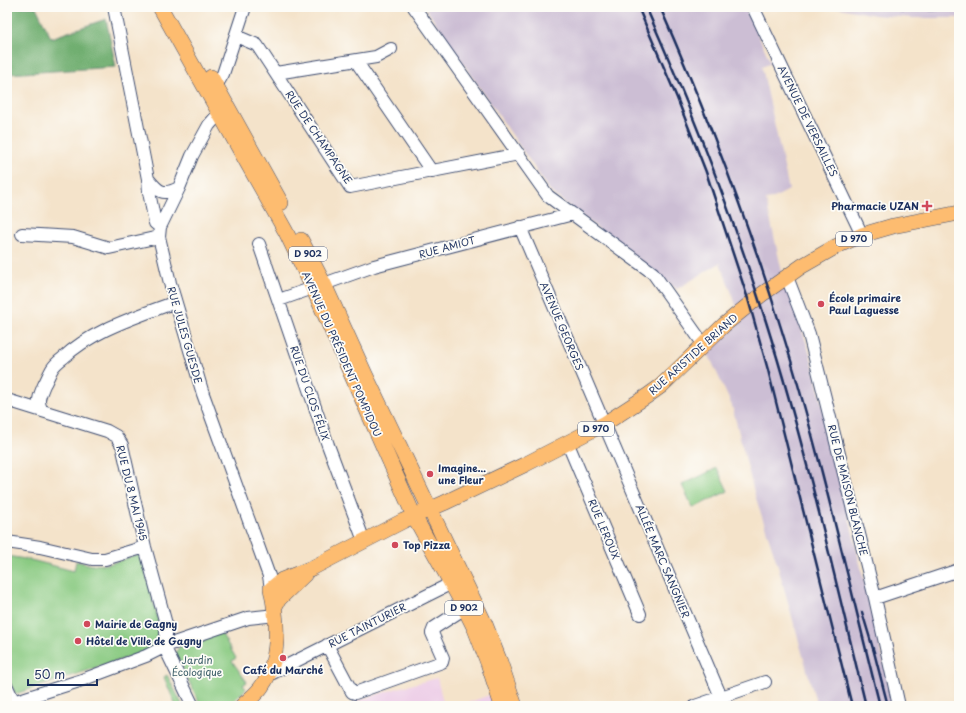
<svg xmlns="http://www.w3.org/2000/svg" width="966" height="713" font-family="'Playpen Sans',sans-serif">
	<rect width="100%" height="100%" fill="#fdfcf7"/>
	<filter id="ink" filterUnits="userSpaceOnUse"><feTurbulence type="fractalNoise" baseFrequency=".025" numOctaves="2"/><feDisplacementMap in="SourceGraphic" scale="8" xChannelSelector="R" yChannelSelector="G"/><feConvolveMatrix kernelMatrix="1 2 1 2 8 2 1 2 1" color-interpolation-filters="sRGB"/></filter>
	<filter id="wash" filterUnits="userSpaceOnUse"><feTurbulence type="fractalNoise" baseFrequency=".012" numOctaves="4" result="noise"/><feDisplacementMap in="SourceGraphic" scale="16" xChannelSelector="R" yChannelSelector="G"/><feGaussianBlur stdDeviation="0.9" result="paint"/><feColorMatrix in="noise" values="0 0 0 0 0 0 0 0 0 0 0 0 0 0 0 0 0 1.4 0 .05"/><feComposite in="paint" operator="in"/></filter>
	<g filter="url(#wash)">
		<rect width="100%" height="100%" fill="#f4e3ca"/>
		<!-- built -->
		<path fill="#eed0e8" d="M437,678L444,706H356L354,702L398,688Z
			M490,695L493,706H459L484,697Z"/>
		<!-- industrial -->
		<path fill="#ccbed4" d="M425,7H745L771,63L762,67L789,190L772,199L766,200L782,272L810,354L894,706H817L777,563L754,492L732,406L707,351L741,322L733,296L720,263L677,289L551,192Z
			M835,7H959V18H912L875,15Z"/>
		<!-- green -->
		<path fill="#8aca82" stroke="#527c70" d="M717,468L728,491L693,508L682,485Z
			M141,554L162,636L155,646L142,653L15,694L7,674V556L31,560L74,571L76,561L92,565L109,564Z
			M220,631L236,658L232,661L247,682L243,685L246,689L228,706H201L175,653L180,646Z
			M167,675L183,706H176L164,677Z"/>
		<!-- forest -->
		<path fill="#6fae70" stroke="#456e67" d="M7,7H36L51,38L106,19L116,67L7,74Z"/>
	</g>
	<g filter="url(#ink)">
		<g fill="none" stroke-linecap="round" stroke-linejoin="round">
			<!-- minor casing -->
			<g stroke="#3c4a6e" stroke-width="14">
				<path id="minor" d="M114,7L148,179L149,192L155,223L160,227
					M414,7L548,196L653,273L704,345
					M753,7L862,235
					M236,36L257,45L350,187L519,154
					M356,61L432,172
					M276,73L376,57L391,49
					M213,91L223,74L245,7
					M224,108L209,125L192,156L179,188L160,227L159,237L170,283L203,394L269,576L271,589
					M148,179C159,192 162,196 179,188
					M520,227L721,697
					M22,234L73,237L109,248L159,237
					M259,244L328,445L364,541
					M787,277L809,334L875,598L899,706
					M324,284L374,266L573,214
					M279,300L313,288
					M7,400L107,431L116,436L122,445L145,547L166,624V635L164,646
					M42,411C36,401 40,395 44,385C47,380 49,374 52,369C55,364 59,361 63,358C94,329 137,317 175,302
					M568,444L640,614
					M7,542L40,547L92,559H105L145,547
					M875,598L959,570
					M327,645L352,692L355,693L442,662L443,658L432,633L434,628L465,608
					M164,646L193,706
					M267,676L284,667L444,587L451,582L454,574
					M7,687L14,702
					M7,704L79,681L146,656L168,645L248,618L276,615
					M695,706L765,682"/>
			</g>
			<!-- major casing -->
			<g stroke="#3c4a6e" stroke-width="16">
				<path id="major" d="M160,7L286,232L313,288L414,516L460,599L475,629L488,663L502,706
					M211,77L281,203
					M301,240L324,284L365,374L485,624L500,662L515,706
					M275,606L279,599L305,574
					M242,706C248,700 257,694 262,686C281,659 278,621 271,589L282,580L312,568L403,521L444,503L526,464L604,424L647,396L661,386L724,325L761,295L802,266L837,246L862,235L893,226L959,213"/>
			</g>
			<!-- minor -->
			<use href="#minor" stroke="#fff" stroke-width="12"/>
			<!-- major -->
			<use href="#major" stroke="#fdbc70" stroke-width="15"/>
			<!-- rail -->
			<path stroke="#1b2f5e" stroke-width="2.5" d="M638,7L677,98L706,172L748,299L768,370L852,706
				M646,7C689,104 728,202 760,303C803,435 833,571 866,706
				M660,7C706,112 747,218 781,328C820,452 848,580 880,706
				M890,7L930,10L959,9
				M862,612L874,652L888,706"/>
		</g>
	</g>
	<!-- markers -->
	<g fill="#d1495b" stroke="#fdfcf7" stroke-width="1.5">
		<path d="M925 200h4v4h4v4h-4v4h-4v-4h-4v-4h4z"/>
		<circle cx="821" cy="304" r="4"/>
		<circle cx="430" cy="474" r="4"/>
		<circle cx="395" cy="545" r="4"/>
		<circle cx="87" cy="624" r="4"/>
		<circle cx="78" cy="641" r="4"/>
		<circle cx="283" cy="658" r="4"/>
	</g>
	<g text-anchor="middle" stroke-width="3.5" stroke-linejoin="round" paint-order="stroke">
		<!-- shield labels -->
		<g fill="#fdfcf7" stroke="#5f6c8c" stroke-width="1">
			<rect x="836" y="232" width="36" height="14" rx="3"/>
			<rect x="289" y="247" width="38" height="14" rx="3"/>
			<rect x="578" y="422" width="36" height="14" rx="3"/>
			<rect x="445" y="601" width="38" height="14" rx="3"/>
		</g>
		<g font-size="9" font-weight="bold" fill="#1b2f5e">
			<text x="854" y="242">D 970</text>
			<text x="308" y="257">D 902</text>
			<text x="596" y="432">D 970</text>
			<text x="464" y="611">D 902</text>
		</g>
		<!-- street labels -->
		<g font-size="10" fill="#1b2f5e" stroke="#fdfcf7">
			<text transform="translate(808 121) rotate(64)" y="4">AVENUE DE VERSAILLES</text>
			<text transform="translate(319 137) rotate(56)" y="4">RUE DE CHAMPAGNE</text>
			<text transform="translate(447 247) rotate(-15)" y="4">RUE AMIOT</text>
			<text transform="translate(562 326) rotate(67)" y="4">AVENUE GEORGES</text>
			<text transform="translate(185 335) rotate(74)" y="4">RUE JULES GUESDE</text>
			<text transform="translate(342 354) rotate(66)" y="4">AVENUE DU PRÉSIDENT POMPIDOU</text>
			<text transform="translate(693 354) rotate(-42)" y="4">RUE ARISTIDE BRIAND</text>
			<text transform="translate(310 393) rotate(71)" y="4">RUE DU CLOS FÉLIX</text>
			<text transform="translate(848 490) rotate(76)" y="4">RUE DE MAISON BLANCHE</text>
			<text transform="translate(132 493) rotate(76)" y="4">RUE DU 8 MAI 1945</text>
			<text transform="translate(604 529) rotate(67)" y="4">RUE LEROUX</text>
			<text transform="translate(663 561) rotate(67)" y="4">ALLÉE MARC SANGNIER</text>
			<text transform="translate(367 625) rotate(-27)" y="4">RUE TAINTURIER</text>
		</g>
		<!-- poi labels -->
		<g font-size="10" font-weight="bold" fill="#1b2f5e" stroke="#fdfcf7" text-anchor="start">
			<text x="919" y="210" text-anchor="end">Pharmacie UZAN</text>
			<text x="829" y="302">École primaire<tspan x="829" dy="12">Paul Laguesse</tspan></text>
			<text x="438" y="472">Imagine...<tspan x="438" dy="12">une Fleur</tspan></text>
			<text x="403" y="549">Top Pizza</text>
			<text x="95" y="628">Mairie de Gagny</text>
			<text x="86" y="645">Hôtel de Ville de Gagny</text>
			<text x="283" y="674" text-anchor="middle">Café du Marché</text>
		</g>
		<!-- park labels -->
		<g font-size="10" fill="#3c5e69" stroke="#fdfcf7">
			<text x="197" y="664">Jardin<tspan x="197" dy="12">Écologique</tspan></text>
		</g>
	</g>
	<!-- margin -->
	<rect width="966" height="713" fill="none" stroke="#fdfcf7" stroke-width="24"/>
	<!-- scale -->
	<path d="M28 679v6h69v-6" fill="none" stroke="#1b2f5e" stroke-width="2"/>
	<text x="34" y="679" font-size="12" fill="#1b2f5e" stroke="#fdfcf7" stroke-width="3" paint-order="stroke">50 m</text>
</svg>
